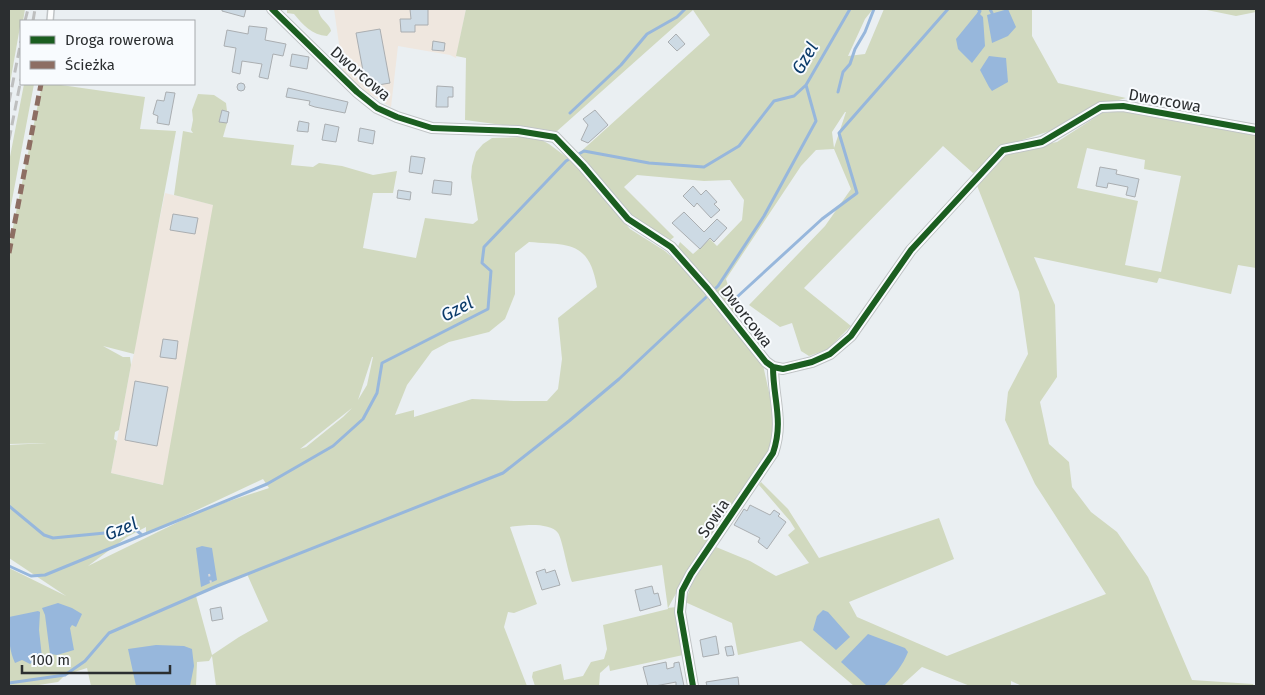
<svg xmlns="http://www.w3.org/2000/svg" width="1265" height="695" font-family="'Fira Sans',sans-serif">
	<rect width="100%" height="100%" fill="#eaeff2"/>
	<!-- industrial -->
	<path fill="#efe7df" d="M334,9H466L456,58L450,55L398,46L391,107L344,79Z
		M165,193L214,205L164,485L111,473L131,365L134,354L137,328Z"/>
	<!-- green -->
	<path fill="#d1d9bf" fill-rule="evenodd" d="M9,9H25L23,21H21L9,89Z
		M287,9H318C320,21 330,23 331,31L327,36C312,35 303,25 294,14L287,13Z
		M466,9H873L865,19L848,56L865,54L884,9H1032V36L1058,83L1126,98L1102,105L1072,118L1053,130L997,148L984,165L973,173L943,146L804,288L851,326L828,349L809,356L801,351L792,323L780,327L749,305L825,226L851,189L834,149L816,150L801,166L726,279L731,296L739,300L733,316L677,249L680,242L693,254L710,239L717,246L742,220L744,200L730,180L704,181L637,175L624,187L674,237L668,242L632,218L577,155L710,35L693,10L556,132L465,120L466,58L456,56ZM845,112H846L834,148L832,132Z
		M1202,9H1256V12L1236,16Z
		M24,84H34L9,216V162Z
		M42,84H54L145,97L140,129L176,131L134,354L103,346L123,357H130L131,365L119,430L115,432L114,439L117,441L111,473L163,485L213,205L174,195L183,131L193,133L191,130L193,120L192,110L198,94L214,95L226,103L227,111L222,110L219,121L227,123L223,137L294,145L291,165L313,167L319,163L342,166L373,175L397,171L393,193H373L363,248L416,258L425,218L473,224L478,220L471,177L472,166L476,152L483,144L492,138L521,137H536L549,144L573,162L630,229L665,251L695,278L763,365L776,424L770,448L689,570L668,608L676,607L683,655L610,671L609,665L600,673L599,686H535L532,677L533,672L561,664L564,680L583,676L591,662L604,659L607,649L603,625L668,609L662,565L572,582C568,573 562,538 558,533C550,522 522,525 510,527L537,604L514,613L508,612L504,627L527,686H216L212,656L209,661L197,662L196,686H91L87,668L65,675L58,682L32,686H9V568L66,596L9,558V445L47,443L9,444V247ZM529,242C569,245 589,241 597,287L558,318L562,359L558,389L547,401H514L472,399L414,417V410L395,415L407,385L432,351L449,342L489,332L505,319L515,294V253ZM373,357L367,385L358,400L372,357ZM352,408L343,417L306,447L300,449ZM263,479L269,488L205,509L88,566L127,537L146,527V534ZM247,574L268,621L239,637L212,655L196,596Z
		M1132,110L1256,133V268L1238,265L1231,294L1159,278L1157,283L1034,257L1055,305L1057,377L1040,402L1049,444L1069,462L1072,487L1091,512L1117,532L1148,577L1192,680L1253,684L1254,686H1022L1011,681V686H970L922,667L901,686H854L801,641L738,655L732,623L685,602L694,578L716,547L750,561L776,576L809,563L788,535L795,529L790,521L759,485L761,482L788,509L819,558L939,518L954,559L849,602L857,617L947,656L1106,594L1035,484L1005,420L1008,392L1028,354L1019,292L976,183L1000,156L1017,150L1057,142L1102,113ZM1087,148L1145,160L1144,169L1181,176L1161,272L1125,265L1138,201L1077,188Z"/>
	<!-- water -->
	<path fill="#97b7dc" d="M1008,9L1016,27L1008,36L992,43L987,15Z
		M978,12L983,17L985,46L972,63L958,49L956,39Z
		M989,56L1006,58L1008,82L992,91L989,87L980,70Z
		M202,546L212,548L217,580L201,587L196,548Z
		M58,603L72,608L82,614L76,627L72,625L70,628L74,650L57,655L50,654L45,615L42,608Z
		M823,610L828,612L850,637L836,650L813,630L817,616Z
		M38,611L40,612L39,630L42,657L30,664L22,660L15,663C8,648 9,633 9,617Z
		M868,634L905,648L908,652C903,665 894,676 884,686H867L841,662Z
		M156,645L184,646L192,649L194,666L190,686H136L128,649Z"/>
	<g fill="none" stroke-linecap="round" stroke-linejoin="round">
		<!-- stream -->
		<path stroke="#97b7dc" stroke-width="3" d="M978,9L980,11L979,13
			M990,9L992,13
			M838,92L843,72L850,64L855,49L865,32L874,9
			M570,113L621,65L647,34L677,17L685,9
			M577,155L584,151L649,163L704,167L739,146L774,101L794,96L806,85L850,9
			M737,297L822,219L857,193L839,133L948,9
			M9,506L44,535L53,538L136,530L142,535
			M9,566L31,576L45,575L267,484L333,446L363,419L377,393L382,363L488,309L491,271L482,263L484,247L566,161L571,158
			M9,683L65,675L85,661L109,633L217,586L503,473L569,421L619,379L718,286L764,216L816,121L806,85"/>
	</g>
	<!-- building -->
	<path fill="#cddae4" stroke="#aaaeb1" d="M222,9H246L244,17L222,11Z
		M410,9H428V25H415V32H401L400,19H411Z
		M249,26L267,28L265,40L286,44L283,56L273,54L268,79L259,77L262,64L242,61L240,74L232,72L236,48L224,46L227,30L248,34Z
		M380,29L390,83L366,87L356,33Z
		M676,34L685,44L677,51L668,42Z
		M433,41L445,43L444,51L432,50Z
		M292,54L309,57L307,69L290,66Z
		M237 87a4 4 0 1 1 8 0a4 4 0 1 1-8 0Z
		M437,86L453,87V97H448V107H436Z
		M288,88L348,102L345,113L315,107L309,105L310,101L286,97Z
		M166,92L175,93L169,125L157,123L158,116L153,114L157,100L164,101Z
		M222,110L229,112L227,123L219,122Z
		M595,110L608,125L588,143L581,140L588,125L583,119Z
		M299,121L309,123L308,132L297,131Z
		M325,124L339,127L336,142L322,140Z
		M360,128L375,131L373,144L358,141Z
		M411,156L425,158L422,174L409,172Z
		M1100,167L1117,170L1116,174L1139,179L1135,197L1126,195L1128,187L1108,183L1107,188L1096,186Z
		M434,180L452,182L451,195L432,193Z
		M693,186L701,195L706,190L717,202L714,204L720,210L711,218L697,203L694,207L683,196Z
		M398,190L411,192L410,200L397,198Z
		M684,212L704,232L717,219L727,228L714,242L710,238L700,249L672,223Z
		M173,214L198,218L195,234L170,230Z
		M163,339L178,341L176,359L160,357Z
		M135,381L168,387L157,446L125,440Z
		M750,505L770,515L774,510L780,514L778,516L786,522L767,549L758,542L760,538L734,525L744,509L747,511Z
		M545,569L546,573L555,570L560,585L542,590L536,572Z
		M652,586L654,594L658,593L661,605L640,611L635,590Z
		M221,607L223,619L212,621L210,609Z
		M716,636L719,654L703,657L700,640Z
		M732,646L734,655L727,656L725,647Z
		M666,662L667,669L674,667V663L679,662L684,686H676V682L655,686H648L643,667Z
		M738,677L739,686H707L706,682Z"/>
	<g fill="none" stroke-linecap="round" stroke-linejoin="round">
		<!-- lane casing -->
		<g stroke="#c0c4c6" stroke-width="8">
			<path id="lane" d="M50,21L51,9"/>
		</g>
		<!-- street casing -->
		<g stroke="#c0c4c6" stroke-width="12">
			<path id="street" d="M272,9L357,92L377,108L397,117L432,128L518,131L555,137L583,166L628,219L671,247L708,289L766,362L773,367L783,369L812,362L830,354L851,336L911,250L1003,150L1042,142L1101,107L1123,106L1256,130
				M693,686L680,612L682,591L691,574L773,453C784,421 773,399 773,367"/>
		</g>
		<!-- path -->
		<path stroke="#d6d7d8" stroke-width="2" stroke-dasharray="2.5 4" stroke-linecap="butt" d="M209,574L211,583"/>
		<!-- lane -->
		<use href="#lane" stroke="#fcfdfd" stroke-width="5"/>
		<!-- street -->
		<use href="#street" stroke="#fcfdfd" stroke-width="10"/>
		<!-- rail -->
		<path stroke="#bebfbf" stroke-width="3" stroke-dasharray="10 5" stroke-linecap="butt" d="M25,21L28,9
			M33,21L35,9
			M9,102L21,41
			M9,140L21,79"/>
		<!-- quiet -->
		<path stroke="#8d6e63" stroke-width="5" stroke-dasharray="10 5" stroke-linecap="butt" d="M9,253L41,84"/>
		<!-- cycleway casing -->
		<g stroke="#f8fbfe" stroke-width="9">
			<path id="cycleway" d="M272,9L357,92L377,108L397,117L432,128L518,131L555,137L583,166L628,219L671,247L708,289L766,362L773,367L783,369L812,362L830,354L851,336L911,250L1003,150L1042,142L1101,107L1123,106L1256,130
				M693,686L680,612L682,591L691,574L773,453C784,421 773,399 773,367"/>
		</g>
		<!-- cycleway -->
		<use href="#cycleway" stroke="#1b5e20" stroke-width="6"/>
	</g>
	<g text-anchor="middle" stroke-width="4" stroke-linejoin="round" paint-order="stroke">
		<!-- street labels -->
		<g font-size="16" fill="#2b2e30" stroke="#f8fbfe">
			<text transform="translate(361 73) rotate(41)" y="6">Dworcowa</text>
			<text transform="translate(1165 100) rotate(10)" y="6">Dworcowa</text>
			<text transform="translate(747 316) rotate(52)" y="6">Dworcowa</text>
			<text transform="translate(713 518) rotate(-56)" y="6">Sowia</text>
		</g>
		<!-- water labels -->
		<g font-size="18" font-style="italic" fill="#0b3b6a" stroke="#f8fbfe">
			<text transform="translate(805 58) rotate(-59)" y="6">Gzel</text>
			<text transform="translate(457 309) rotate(-27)" y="6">Gzel</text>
			<text transform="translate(121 529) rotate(-22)" y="6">Gzel</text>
		</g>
	</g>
	<!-- border -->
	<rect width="1265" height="695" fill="none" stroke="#2b2e30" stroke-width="20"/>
	<!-- legend -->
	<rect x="20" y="20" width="175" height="65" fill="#f8fbfe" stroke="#a6a9ac"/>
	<rect x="30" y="36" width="25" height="8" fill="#1b5e20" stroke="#a6a9ac"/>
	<text x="65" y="45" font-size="15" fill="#2b2e30">Droga rowerowa</text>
	<rect x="30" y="61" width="25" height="8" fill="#8d6e63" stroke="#a6a9ac"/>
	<text x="65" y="70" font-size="15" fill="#2b2e30">Ścieżka</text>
	<!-- scale -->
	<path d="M22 665v8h148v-8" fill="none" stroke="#2b2e30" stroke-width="2.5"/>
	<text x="30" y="665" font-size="15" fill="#2b2e30" stroke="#f8fbfe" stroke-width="4" paint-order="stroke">100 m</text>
</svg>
